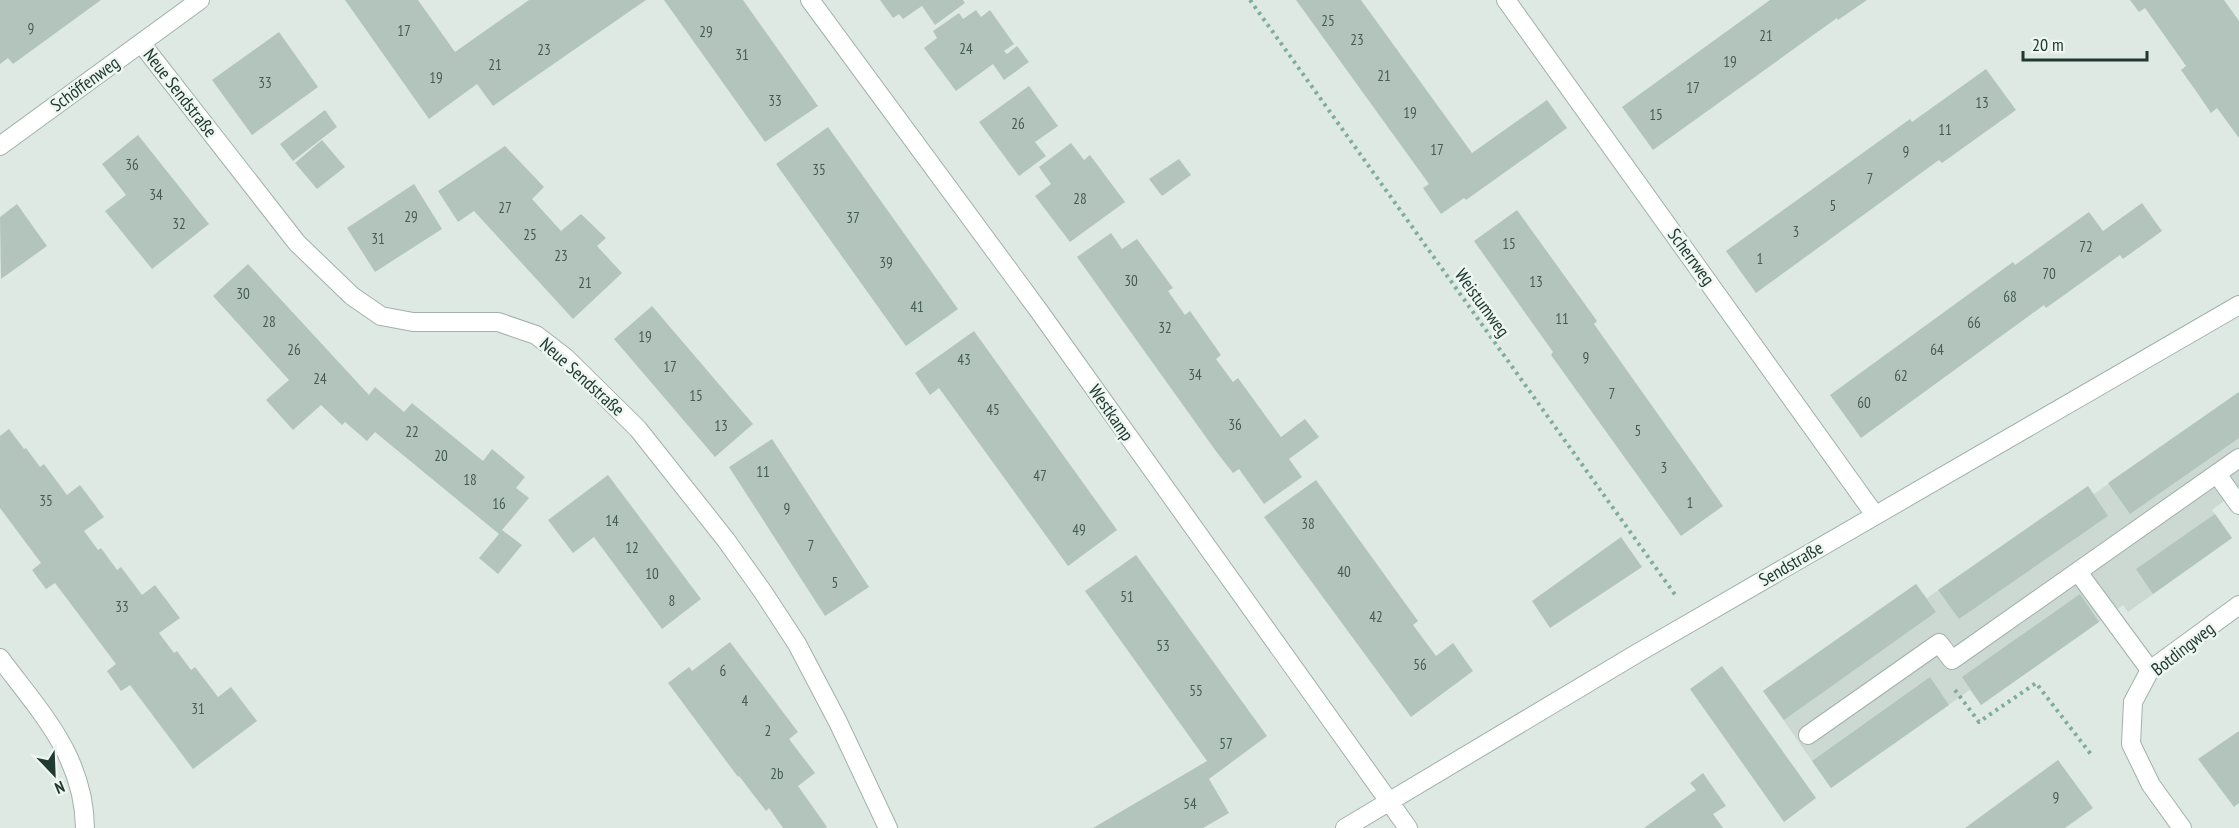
<svg xmlns="http://www.w3.org/2000/svg" width="2239" height="828" font-family="'PT Sans Narrow',sans-serif">
	<rect width="100%" height="100%" fill="#dee9e4"/>
	<!-- built -->
	<path fill="#ccd9d3" d="M2239,392V490L2212,510L2232,538L2128,612L2123,605L1981,705L1970,690L1831,788L1763,691L1916,584L1927,598L2088,486L2094,494Z"/>
	<!-- building -->
	<path fill="#b3c4bd" d="M0,0H101L13,64L8,58L0,64Z
		M345,0H418L455,52L529,0H646L493,106L477,84L429,119Z
		M664,0H743L818,106L765,142Z
		M880,0H963L965,3L935,25L922,6L903,19L899,14L893,18Z
		M1296,0H1361L1472,153L1547,100L1567,128L1466,200L1464,198L1441,214L1423,188L1429,184Z
		M1770,0H1867L1838,20L1837,18L1653,150L1622,107Z
		M2130,0H2224L2239,21V138L2217,108L2211,113L2196,91L2181,70L2186,66L2145,8L2139,12Z
		M976,10L981,17L990,10L1014,44L1004,51L1007,54L1017,46L1029,62L1004,80L993,64L956,91L924,48L937,38L933,31L959,13L963,19Z
		M279,32L318,87L252,135L212,80Z
		M1986,69L2016,110L1942,163L1939,160L1756,293L1726,251L1910,119L1912,122Z
		M1029,86L1058,126L1035,142L1046,156L1019,176L979,122Z
		M325,110L337,127L293,161L280,144Z
		M828,127L958,309L906,346L776,164Z
		M138,135L209,224L152,269L105,211L126,195L102,164Z
		M322,140L345,167L317,189L295,163Z
		M1071,143L1084,160L1090,155L1125,202L1070,242L1035,196L1051,184L1039,167Z
		M505,146L544,187L532,199L561,231L581,214L606,238L597,246L622,273L573,319L474,211L458,222L438,191Z
		M1179,159L1191,175L1162,196L1149,179Z
		M414,184L442,229L375,272L347,228Z
		M2142,203L2162,231L2123,259L2120,255L2046,308L2044,305L1861,438L1830,395L2013,262L2015,265L2089,212L2103,231Z
		M17,204L47,246L1,279L0,217Z
		M1517,210L1597,321L1594,324L1723,506L1681,536L1551,355L1553,352L1474,241Z
		M1111,233L1122,249L1137,239L1173,288L1168,291L1185,315L1190,311L1221,355L1216,359L1233,382L1238,378L1281,437L1305,419L1319,437L1289,459L1302,477L1264,504L1239,469L1233,473L1218,454L1077,257Z
		M248,264L369,395L375,387L404,412L412,403L483,461L492,449L525,477L516,488L529,498L502,530L522,545L498,574L479,558L499,534L375,432L367,441L345,422L342,425L321,405L293,430L266,400L289,380L213,296Z
		M652,306L753,424L715,457L614,339Z
		M974,331L1117,530L1068,566L939,388L930,395L915,373Z
		M2239,392V438L2130,514L2108,483Z
		M9,429L24,449L26,448L40,467L44,464L67,495L80,485L104,517L84,531L98,550L101,548L117,570L121,567L142,595L155,585L180,618L159,633L174,653L177,651L191,670L195,667L218,697L231,687L257,721L193,769L130,685L121,691L107,671L116,664L55,583L46,589L32,570L41,563L0,508V436Z
		M772,439L869,587L825,616L729,467Z
		M608,475L701,599L662,629L594,537L573,553L548,520Z
		M1316,480L1418,621L1413,625L1436,656L1453,643L1473,671L1411,717L1264,517Z
		M2088,486L2108,516L1959,619L1938,590Z
		M2215,514L2232,538L2153,594L2136,569Z
		M1621,537L1642,567L1550,628L1532,601Z
		M1136,555L1267,736L1209,779L1229,813L1203,828H1093L1207,761L1085,591Z
		M1916,584L1936,612L1784,720L1763,691Z
		M2080,594L2099,622L1981,705L1962,677Z
		M730,642L798,732L789,739L815,773L798,786L827,827L825,828H783L769,808L766,811L739,776L738,777L668,683L689,667L692,671Z
		M1722,666L1816,798L1784,822L1690,689Z
		M1930,677L1949,705L1831,788L1812,761Z
		M2239,731V803L2234,807L2198,759Z
		M2058,760L2093,808L2065,828H1965Z
		M1703,773L1726,806L1713,814L1723,828H1644L1696,790L1690,783Z"/>
	<g fill="none" stroke-linecap="round" stroke-linejoin="round">
		<!-- minor casing -->
		<g stroke="#a1b1ab" stroke-width="20">
			<path id="minor" d="M810,0L1039,311L1408,828
				M1506,0L1875,515
				M141,43L297,243L352,296L381,316L413,322H498L536,335L566,358L638,429L726,540L763,592L797,644L838,722L888,828
				M0,146L200,0
				M2217,474L2239,505
				M2078,572L2150,670
				M0,658C40,712 84,756 85,828
				M1808,735L1939,643L1952,660L2239,458
				M1345,828L1636,654L2239,305
				M2182,828L2151,785L2131,744L2133,702L2150,670L2239,605"/>
		</g>
		<!-- path -->
		<path stroke="#7ead9f" stroke-width="4" stroke-dasharray="3 4.5" stroke-linecap="butt" d="M1250,0L1676,596
			M1955,690L1979,722L2036,683L2093,757"/>
		<!-- minor -->
		<use href="#minor" stroke="#fff" stroke-width="18"/>
	</g>
	<g text-anchor="middle" stroke-width="5" stroke-linejoin="round" paint-order="stroke">
		<!-- number labels -->
		<g font-size="15" fill="#455c55">
			<text x="1328" y="26">25</text>
			<text x="31" y="34">9</text>
			<text x="404" y="36">17</text>
			<text x="706" y="37">29</text>
			<text x="1766" y="41">21</text>
			<text x="1357" y="45">23</text>
			<text x="966" y="54">24</text>
			<text x="544" y="55">23</text>
			<text x="742" y="60">31</text>
			<text x="1730" y="67">19</text>
			<text x="495" y="70">21</text>
			<text x="1384" y="81">21</text>
			<text x="436" y="83">19</text>
			<text x="265" y="88">33</text>
			<text x="1693" y="93">17</text>
			<text x="775" y="106">33</text>
			<text x="1982" y="108">13</text>
			<text x="1410" y="118">19</text>
			<text x="1656" y="120">15</text>
			<text x="1018" y="129">26</text>
			<text x="1945" y="135">11</text>
			<text x="1437" y="155">17</text>
			<text x="1906" y="157">9</text>
			<text x="132" y="170">36</text>
			<text x="819" y="175">35</text>
			<text x="1870" y="184">7</text>
			<text x="156" y="200">34</text>
			<text x="1080" y="204">28</text>
			<text x="1833" y="211">5</text>
			<text x="505" y="213">27</text>
			<text x="411" y="222">29</text>
			<text x="853" y="223">37</text>
			<text x="179" y="229">32</text>
			<text x="1796" y="237">3</text>
			<text x="530" y="240">25</text>
			<text x="378" y="244">31</text>
			<text x="1509" y="249">15</text>
			<text x="2086" y="252">72</text>
			<text x="561" y="261">23</text>
			<text x="1760" y="264">1</text>
			<text x="886" y="268">39</text>
			<text x="2049" y="279">70</text>
			<text x="1131" y="286">30</text>
			<text x="1536" y="287">13</text>
			<text x="585" y="288">21</text>
			<text x="243" y="299">30</text>
			<text x="2010" y="302">68</text>
			<text x="917" y="312">41</text>
			<text x="1562" y="324">11</text>
			<text x="269" y="327">28</text>
			<text x="1974" y="328">66</text>
			<text x="1165" y="333">32</text>
			<text x="645" y="342">19</text>
			<text x="294" y="355">26</text>
			<text x="1937" y="355">64</text>
			<text x="1586" y="363">9</text>
			<text x="964" y="365">43</text>
			<text x="670" y="372">17</text>
			<text x="1195" y="380">34</text>
			<text x="1901" y="381">62</text>
			<text x="320" y="384">24</text>
			<text x="1612" y="399">7</text>
			<text x="696" y="401">15</text>
			<text x="1864" y="408">60</text>
			<text x="993" y="415">45</text>
			<text x="1235" y="430">36</text>
			<text x="721" y="431">13</text>
			<text x="1638" y="436">5</text>
			<text x="412" y="437">22</text>
			<text x="441" y="461">20</text>
			<text x="1664" y="473">3</text>
			<text x="763" y="477">11</text>
			<text x="1040" y="481">47</text>
			<text x="470" y="485">18</text>
			<text x="46" y="506">35</text>
			<text x="1690" y="508">1</text>
			<text x="499" y="509">16</text>
			<text x="787" y="514">9</text>
			<text x="612" y="526">14</text>
			<text x="1308" y="529">38</text>
			<text x="1079" y="535">49</text>
			<text x="811" y="551">7</text>
			<text x="632" y="553">12</text>
			<text x="1344" y="577">40</text>
			<text x="652" y="579">10</text>
			<text x="835" y="588">5</text>
			<text x="1127" y="602">51</text>
			<text x="672" y="606">8</text>
			<text x="122" y="612">33</text>
			<text x="1376" y="622">42</text>
			<text x="1163" y="651">53</text>
			<text x="1420" y="670">56</text>
			<text x="723" y="676">6</text>
			<text x="1196" y="696">55</text>
			<text x="745" y="706">4</text>
			<text x="198" y="714">31</text>
			<text x="768" y="736">2</text>
			<text x="1226" y="749">57</text>
			<text x="777" y="779">2b</text>
			<text x="2056" y="803">9</text>
			<text x="1190" y="809">54</text>
		</g>
		<!-- street labels -->
		<g font-size="18" fill="#203932" stroke="#eef6f2">
			<text transform="translate(85 84) rotate(-36)" y="6">Schöffenweg</text>
			<text transform="translate(180 93) rotate(52)" y="6">Neue Sendstraße</text>
			<text transform="translate(1691 257) rotate(54)" y="6">Scherrweg</text>
			<text transform="translate(1482 303) rotate(54)" y="6">Weistumweg</text>
			<text transform="translate(582 377) rotate(42)" y="6">Neue Sendstraße</text>
			<text transform="translate(1111 413) rotate(55)" y="6">Westkamp</text>
			<text transform="translate(1791 564) rotate(-30)" y="6">Sendstraße</text>
			<text transform="translate(2183 649) rotate(-38)" y="6">Botdingweg</text>
		</g>
	</g>
	<!-- north arrow -->
	<g transform="translate(54 774) rotate(157)" stroke="#eef6f2" stroke-width="4.5" paint-order="stroke">
	<path d="M0-4.5L10 22L0 15L-10 22Z" fill="#203932"/>
	<text y="-9" font-size="16" font-weight="bold" text-anchor="middle" fill="#203932">N</text>
	</g>
	<!-- scale -->
	<path d="M2023 51v9h124v-9" fill="none" stroke="#203932" stroke-width="3"/>
	<text x="2032" y="51" font-size="18" fill="#203932" stroke="#eef6f2" stroke-width="4.5" paint-order="stroke">20 m</text>
</svg>
